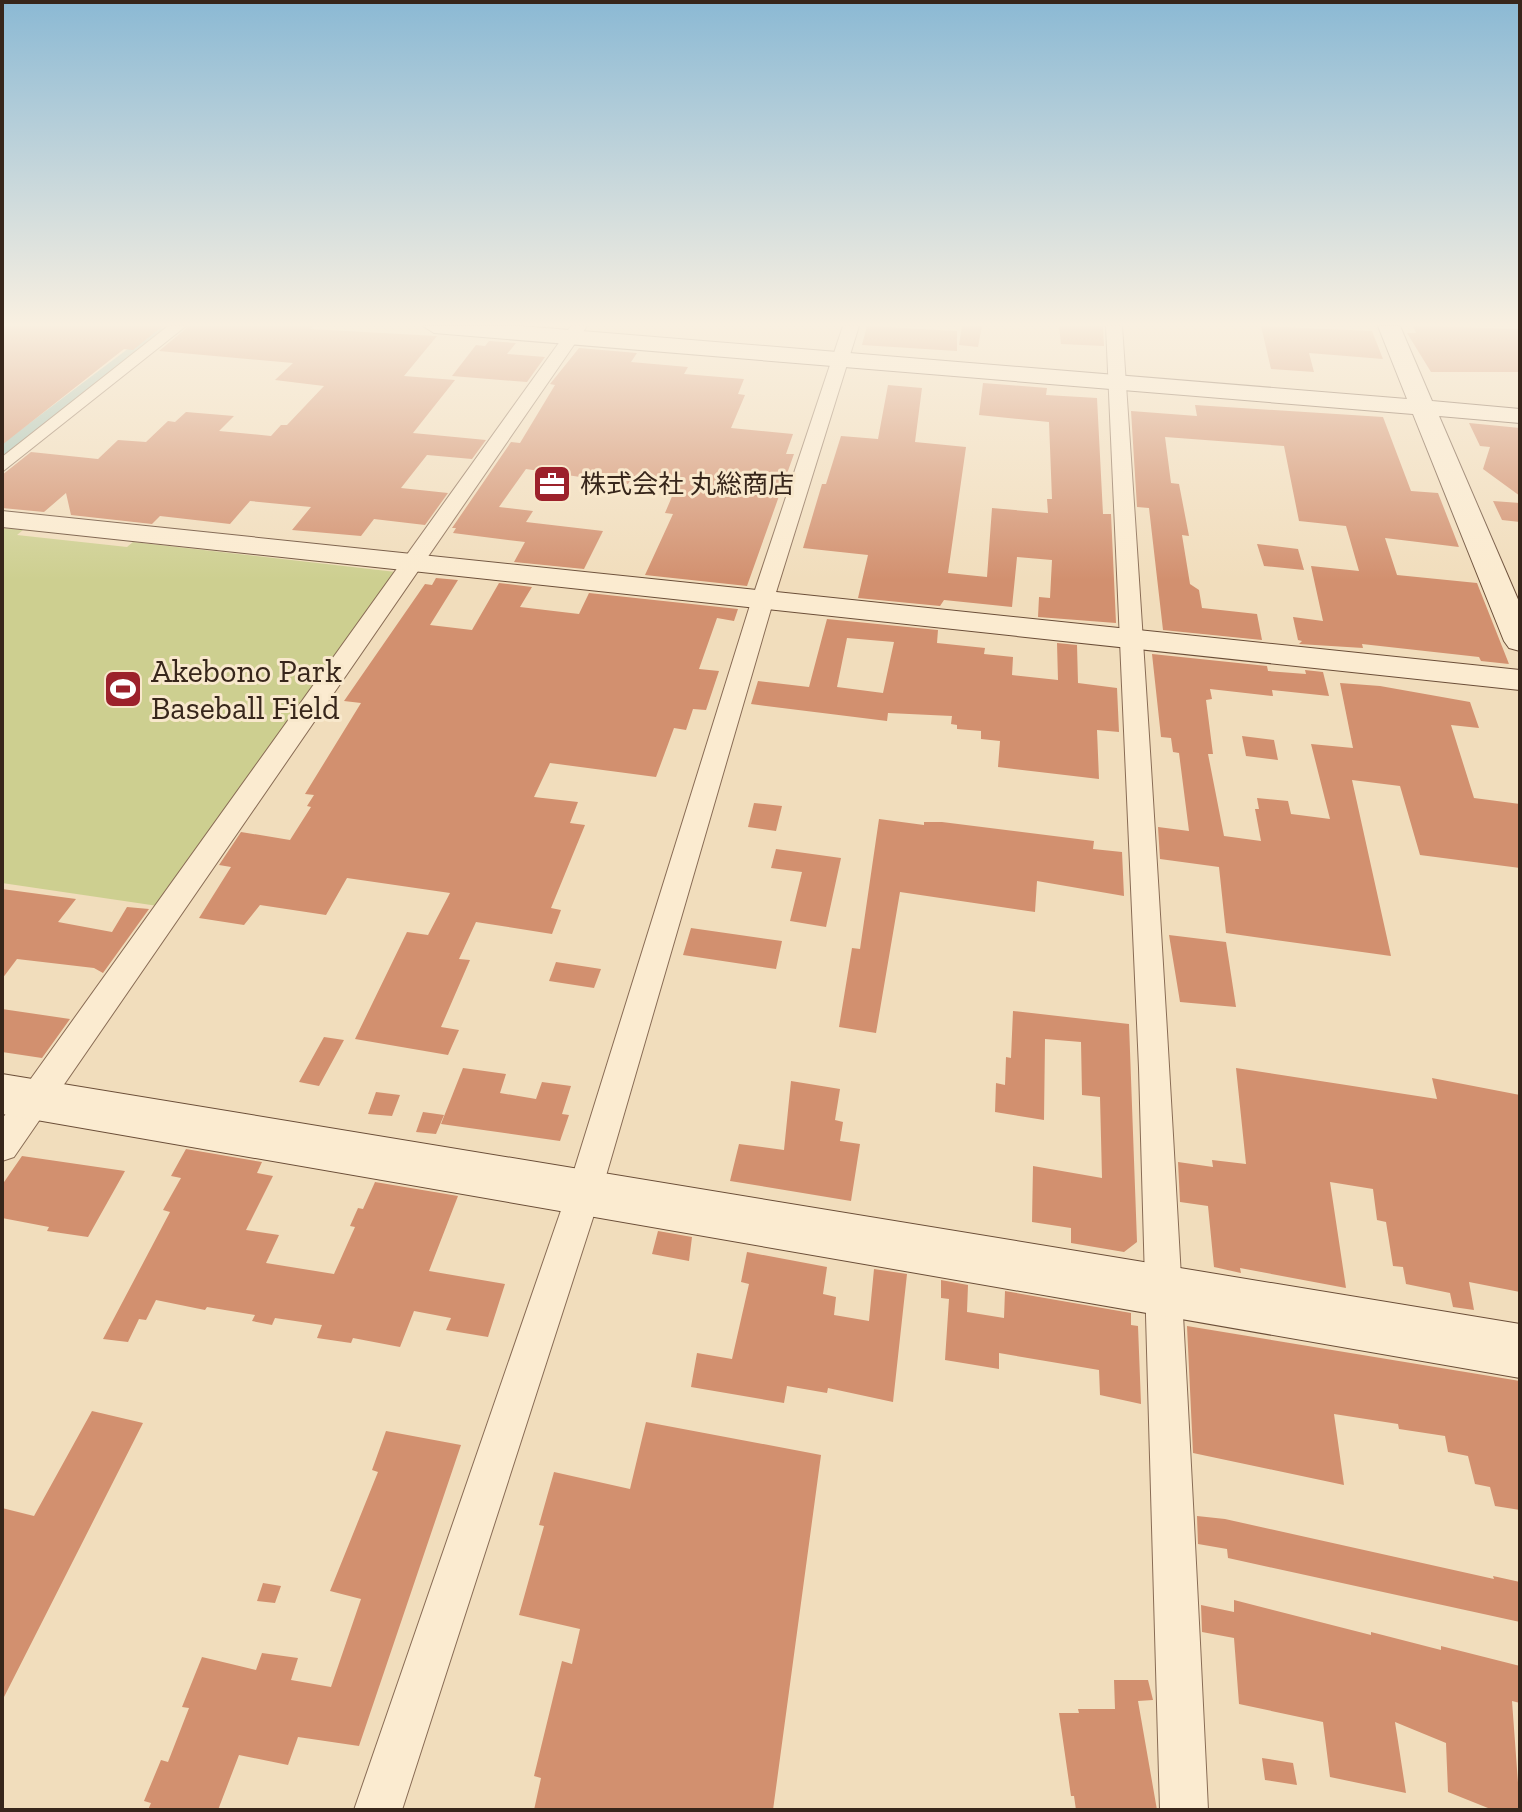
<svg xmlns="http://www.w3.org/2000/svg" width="1522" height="1812" font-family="'Zilla Slab','Noto Sans JP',serif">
	<rect width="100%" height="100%" fill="#f1ddbc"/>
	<!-- green -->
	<path fill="#cdcf90" d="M2,528L23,530L17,535L127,547L133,542L396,572L158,906L2,883Z"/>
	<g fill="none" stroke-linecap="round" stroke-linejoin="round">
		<!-- canal -->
		<path fill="#a1c1b5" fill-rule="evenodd" d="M158,326L164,330L162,333L2,457V444Z"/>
	</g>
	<!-- building -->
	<path fill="#d2906f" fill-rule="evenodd" d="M2,326H163L133,350L124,349L2,445Z
		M189,326H313L310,329L437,336L404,376L455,380L413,433L486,440L472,459L427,455L401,488L448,493L425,525L374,519L361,536L292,530L311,507L250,501L230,524L160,516L152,524L71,515L66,493L44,512L2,508V475L31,452L98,459L118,440L146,442L168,421L175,422L186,412L234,416L219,431L271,436L281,425H287L324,386L275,380L293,363L159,351Z
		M867,326L957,331V351L862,345Z
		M962,326H982L978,347L959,345Z
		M1059,326H1103L1104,346L1061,344Z
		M1261,326L1372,331L1383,359L1309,353L1314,372L1271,369Z
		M1413,326L1520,329V372H1431L1407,333H1416Z
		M489,341L516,343L507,354L545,357L527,382L452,376L476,345L485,346Z
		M579,348L637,353L631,362L688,367L684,374L744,379L738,394L745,395L731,428L793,434L786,454H794L747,586L645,575L673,514L665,513L679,480L633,476L628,484L526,469L499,507L533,511L526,522L603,531L584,569L514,562L525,542L453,533L456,528H452L511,442L520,443L555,385L550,384Z
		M983,383L1047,388L1046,395L1097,398L1103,514H1111L1116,623L1038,617L1039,597L1050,598L1052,560L1017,557L1012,607L944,600L940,606L858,598L868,555L803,548L822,484H826L841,436L878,439L888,385L922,388L915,442L966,447L948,573L987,577L992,508L1048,513L1047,499H1052L1049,422L979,415Z
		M1195,405L1383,417L1411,491L1438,493L1459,547L1385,538L1397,575L1477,583L1509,664L1481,661L1479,657L1362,644L1363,648L1299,644L1302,641L1298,640L1293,617L1323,621L1311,566L1359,571L1346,526L1299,521L1284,446L1165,437L1171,483L1179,484L1189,536L1182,535L1190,584L1199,590L1202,608L1257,614L1262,640L1163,630L1149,508L1137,507L1131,411L1197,416Z
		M1469,423L1520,428V496L1483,469L1490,447L1480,446Z
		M1493,501L1520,503V522L1502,520Z
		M1257,544L1298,549L1304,570L1264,566Z
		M436,578L458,580L430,625L472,630L499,583L532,587L520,607L579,614L589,593L738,609L734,621L717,618L699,669L719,671L706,710L693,709L686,730L674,728L656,777L550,763L534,797L578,802L570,823L585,825L551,908L561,910L552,934L476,922L459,959L470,960L441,1027L459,1030L448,1055L355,1039L407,932L428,935L450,893L347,878L326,915L260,905L244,925L199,918L231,867L219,865L241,832L290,840L311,807L307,806L314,795L305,794L361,703L344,701L425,584L432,585Z
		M827,619L938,630L937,643L985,648L984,654L1013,657L1012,675L1058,680L1057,643L1077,645L1078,683L1117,688L1119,732L1097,730L1099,779L998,767L1000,741L981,739V731L957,729V725L951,724L952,716L888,713L887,721L751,704L758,681L809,687ZM847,638L894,642L883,693L837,687Z
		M1152,654L1267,666L1268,671L1306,674L1305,670L1323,672L1329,696L1272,690L1273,696L1210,689L1212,699L1206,700L1213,754H1208L1224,836L1261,841L1255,809H1259L1257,798L1288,801L1291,814L1330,819L1311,744L1353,748L1340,683L1380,686L1470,702L1479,728L1451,725L1474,798L1520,804V868L1420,855L1400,786L1352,780L1391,956L1226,933L1219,867L1160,859L1158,827L1189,831L1179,753L1173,752L1171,738L1161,737Z
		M1242,736L1274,740L1278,760L1246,756Z
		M754,803L782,806L776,831L748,827Z
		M879,819L924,825V822H942L1094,841L1093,849L1122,852L1124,896L1037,881L1035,912L900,892L876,1033L839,1027L852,948L860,949Z
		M776,849L841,858L826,927L790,921L802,872L771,868Z
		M2,889L76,899L58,922L112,932L127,907L149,909L103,973L94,968L17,959L2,979Z
		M691,928L782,941L776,969L683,955Z
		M1169,935L1226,942L1236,1007L1180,1002Z
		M556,962L601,969L594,988L549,981Z
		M2,1009L70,1019L42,1058L2,1052Z
		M1013,1011L1129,1024L1137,1242L1124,1252L1071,1243V1228L1032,1222L1033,1166L1102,1178L1100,1097L1082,1095L1081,1042L1045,1039L1044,1120L995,1112L996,1083L1005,1085L1006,1057L1011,1058Z
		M324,1037L344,1040L319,1086L299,1082Z
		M463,1068L506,1074L500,1093L536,1099L542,1082L571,1086L562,1114L569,1115L560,1141L441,1124Z
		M1236,1068L1437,1099L1432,1078L1520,1095V1292L1469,1282L1474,1310L1453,1307L1450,1293L1406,1284L1403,1267L1393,1266L1386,1222L1377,1220L1373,1189L1330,1182L1346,1288L1240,1268L1241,1273L1214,1267L1208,1206L1180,1202L1178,1162L1213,1167L1212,1160L1246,1164Z
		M791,1081L840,1089L835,1120L843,1122L840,1141L860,1144L851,1201L730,1181L739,1144L784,1150Z
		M376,1092L400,1095L392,1116L368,1114Z
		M423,1112L444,1115L436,1134L416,1132Z
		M186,1149L262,1162L257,1173L273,1176L246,1230L279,1235L266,1263L334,1274L355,1227L350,1226L358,1208L363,1209L375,1182L458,1196L429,1271L505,1284L488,1337L446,1330L451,1318L414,1311L400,1347L353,1338L351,1343L317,1338L322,1325L275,1318L272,1325L252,1321L255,1315L207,1307L205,1310L156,1300L146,1320L139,1319L128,1342L103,1339L170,1212L163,1210L181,1178L171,1176Z
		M22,1156L125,1171L88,1237L47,1231L49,1227L2,1218V1185Z
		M658,1231L692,1237L689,1261L652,1254Z
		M747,1252L827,1267L823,1294L836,1297L834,1315L869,1321L874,1269L907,1274L893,1402L828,1388L827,1393L787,1386L784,1403L691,1387L697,1353L732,1359L749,1284L741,1282Z
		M941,1280L968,1285L967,1312L1004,1318L1005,1291L1131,1313V1325L1138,1326L1141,1404L1100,1395L1099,1370L999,1353V1369L945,1360L949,1299L941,1298Z
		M1187,1326L1520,1381V1510L1495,1506L1490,1487L1475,1484L1468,1456L1448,1452L1445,1436L1399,1429L1398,1424L1334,1414L1344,1485L1193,1453Z
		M92,1411L143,1423L2,1701V1508L34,1516Z
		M646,1422L821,1455L773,1810H534L541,1778L534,1776L562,1661L572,1664L580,1629L519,1615L544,1526L539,1525L554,1472L630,1489Z
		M386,1431L461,1445L359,1746L298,1737L288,1765L239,1755L218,1810H148L151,1803L144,1801L161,1760L168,1762L189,1708L182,1707L202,1657L256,1670L262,1653L298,1658L291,1680L331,1687L361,1599L330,1591L378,1472L372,1470Z
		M1197,1516L1225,1519L1494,1579L1493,1576L1520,1582V1622L1228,1558L1227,1549L1198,1544Z
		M263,1583L281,1586L275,1603L257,1601Z
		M1234,1600L1371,1635V1632L1441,1650V1646L1520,1666V1703L1512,1701L1520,1810H1493L1448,1792L1446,1743L1395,1722L1406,1793L1330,1777L1323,1722L1239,1704L1234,1638L1202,1632L1201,1605L1234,1612Z
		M1114,1680H1148L1153,1700L1138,1701L1157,1810H1076L1074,1796H1071L1059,1713H1079L1078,1709H1115Z
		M1262,1758L1293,1763L1297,1785L1265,1780Z"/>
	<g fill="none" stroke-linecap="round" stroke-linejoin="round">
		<!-- street casing -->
		<g stroke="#896c55" stroke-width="2">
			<path id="street" d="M168,326H186L2,472V457Z
				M571,326H587L14,1157L2,1161V1119Z
				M843,326H859L773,602L601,1193L402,1810H354L567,1193L751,602Z
				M1106,326H1122C1156,820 1185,1315 1208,1810H1160L1139,1068Z"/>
		</g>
		<!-- secondary casing -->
		<g stroke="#6b4e38" stroke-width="2">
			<path id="secondary" d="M423,326H521L1407,399L1378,326H1400L1432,401L1520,409V423L1439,416L1520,604V651L1509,648L1504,641L1413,414L434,333Z
				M2,511L1520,670V690L2,527Z
				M2,1074L1520,1324V1378L2,1114Z"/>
		</g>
		<!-- street -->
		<use href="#street" fill="#fbebd0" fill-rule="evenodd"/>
		<!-- secondary -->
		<use href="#secondary" fill="#fbebd0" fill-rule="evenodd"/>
	</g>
	<!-- sky -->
	<linearGradient id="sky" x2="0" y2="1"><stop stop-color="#8bb9d4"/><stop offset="0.56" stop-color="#f9f0e1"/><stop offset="1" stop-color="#f9f0e1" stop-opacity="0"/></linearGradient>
	<rect width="1522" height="580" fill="url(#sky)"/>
	<!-- icons -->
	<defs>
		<g id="office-square" transform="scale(2)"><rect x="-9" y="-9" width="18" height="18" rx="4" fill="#9c212b" stroke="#f8e8cc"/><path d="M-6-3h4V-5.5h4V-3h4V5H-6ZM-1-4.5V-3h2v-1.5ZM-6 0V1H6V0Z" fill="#fff"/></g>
		<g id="stadium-square" transform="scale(2)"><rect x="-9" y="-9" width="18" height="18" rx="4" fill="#9c212b" stroke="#f8e8cc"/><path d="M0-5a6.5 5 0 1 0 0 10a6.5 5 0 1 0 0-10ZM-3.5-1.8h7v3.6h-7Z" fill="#fff"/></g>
	</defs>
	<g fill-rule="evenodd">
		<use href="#office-square" x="552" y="484"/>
		<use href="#stadium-square" x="123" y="689"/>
	</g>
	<g text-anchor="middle" stroke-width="6" stroke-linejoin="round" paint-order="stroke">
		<!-- far-poi labels -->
		<g font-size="26" fill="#37261b" stroke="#f8e8cc" text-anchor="start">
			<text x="580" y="493">株式会社 丸総商店</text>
		</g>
		<!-- poi labels -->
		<g font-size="32" fill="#37261b" stroke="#f8e8cc" text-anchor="start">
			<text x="151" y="682">Akebono Park<tspan x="151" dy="37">Baseball Field</tspan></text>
		</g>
	</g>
	<!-- border -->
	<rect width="1522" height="1812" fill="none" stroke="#37261b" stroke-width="8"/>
</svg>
